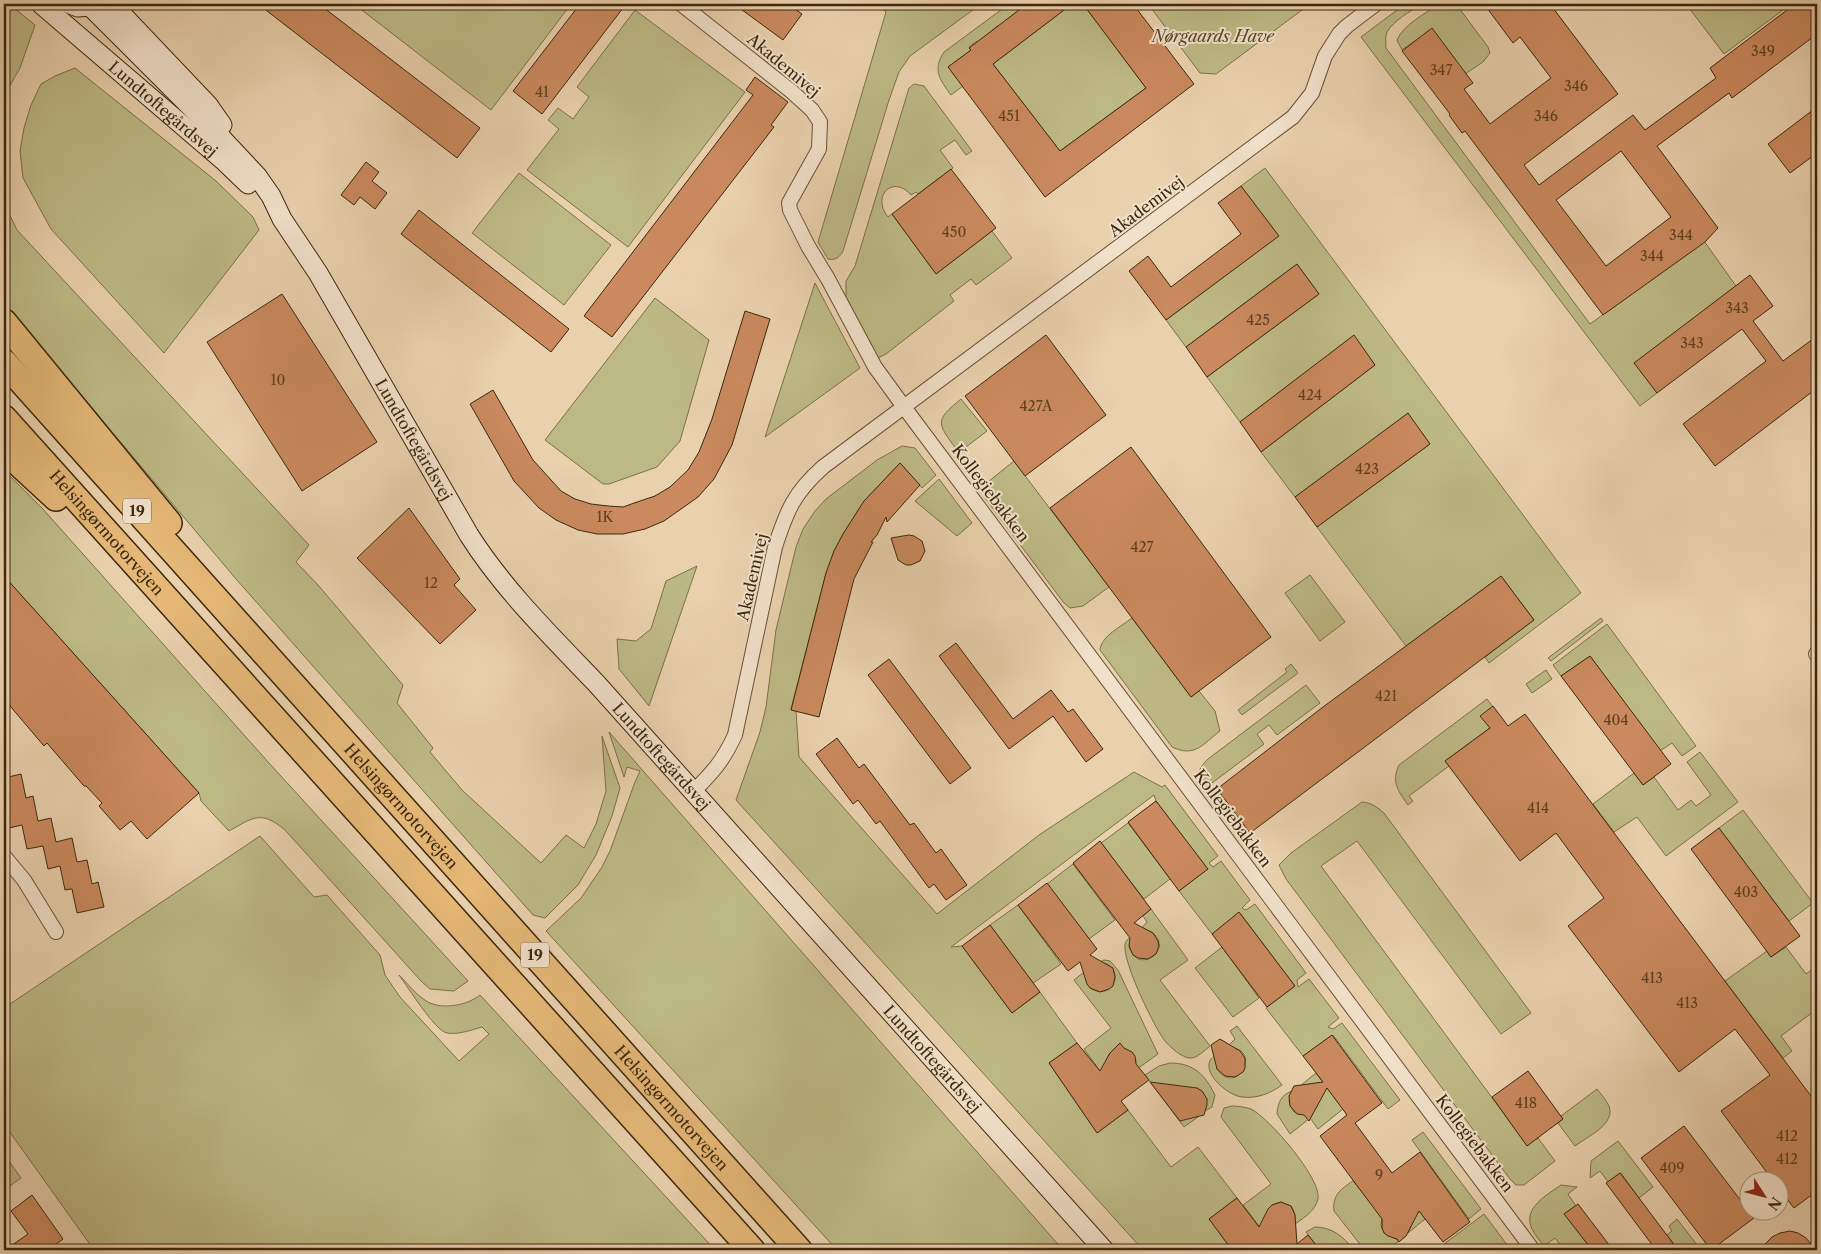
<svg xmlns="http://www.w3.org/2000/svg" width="1821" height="1254" font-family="'Libre Caslon Text',serif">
	<rect width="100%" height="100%" fill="#ead1ae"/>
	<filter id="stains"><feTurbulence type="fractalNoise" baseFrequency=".004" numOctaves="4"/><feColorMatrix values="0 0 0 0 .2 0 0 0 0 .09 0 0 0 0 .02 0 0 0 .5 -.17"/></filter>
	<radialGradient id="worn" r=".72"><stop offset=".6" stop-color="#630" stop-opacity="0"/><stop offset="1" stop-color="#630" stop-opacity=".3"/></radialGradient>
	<!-- green -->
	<path fill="#bdb985" stroke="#7c7048" d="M4,4H9L35,25L20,68L4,96Z
		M354,4H571L491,110Z
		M878,4H981L910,56L899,72L889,100L843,251C840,257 835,261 828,259L818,242L886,12Z
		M1009,4H1027L1028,7L1018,14L1016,12L1009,18L1010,20L999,29L997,26L989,33L990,35L980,43L977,41L969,47L971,50L948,67L963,86L951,95C940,80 932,70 944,52Z
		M1072,4H1083L1146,88L1060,151L993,64Z
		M1148,4H1310L1216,74L1200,73Z
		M1405,4H1421C1410,12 1394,20 1387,32C1385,37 1386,43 1386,48L1590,324L1704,241L1736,286L1635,363L1657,393L1640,406L1361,37Z
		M1439,4H1456L1488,47L1490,53L1483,62L1465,74L1432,29L1402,50L1397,40C1404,24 1425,14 1439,4Z
		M1686,4H1791L1724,54Z
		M635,10L745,92L628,247L527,170L559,129L548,120L558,108L573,119L589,97L577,87Z
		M75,68L216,181L253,217L259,230L164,353L51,229L23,178L20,151L24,128L31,105L41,84L55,76Z
		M914,84L924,86L972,151L966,155L955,140L940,150L953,168L918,194L916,192L911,195C893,174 871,196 888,217L892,214L936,274L992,231L1012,258L976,285L971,279L950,295L954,301L886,354L878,358L846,297V281L855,266L909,88Z
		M1265,168L1581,593L1489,663L1485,657L1534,620L1501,576L1406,646L1317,527L1430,444L1408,414L1295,497L1261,452L1375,365L1354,336L1240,422L1207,377L1319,294L1297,264L1186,347L1166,320L1278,236L1241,186Z
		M519,173L611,245L564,305L472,233Z
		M4,203L17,230L309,545L296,562L318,585L403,685L397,703L433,748L430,752L462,790L541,863L566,835L584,848L596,824L606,791L602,736L620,788L612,816L596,855L578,885L545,918L533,915L236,579L4,304Z
		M815,283L860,368L765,437Z
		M655,298L709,340L680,441L657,467L609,484H603L545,440Z
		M961,399L987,431L962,450H957C937,423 934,421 961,399Z
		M902,446L915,448L936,475L922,488L900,463L864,501L843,534L834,551L826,573L791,709L796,711L799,757L937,914L1039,835L1134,772L1162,787L1165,785L1218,856L1209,863L1213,867L1221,861L1250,900L1242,908L1246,910L1255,904L1306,973L1297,980L1298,987L1309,979L1339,1018L1328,1027L1333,1029L1342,1023L1400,1100L1388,1109L1333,1035L1303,1056L1266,1008L1295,986L1240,913L1212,934L1179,891L1207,869L1156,801L1154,795L951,947L962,946L1012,1013L1040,992L1077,1043L1049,1063L1097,1133L1128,1110L1171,1167L1198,1147L1237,1198L1209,1219L1232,1250H1143L736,800L760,732L766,707L776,630L796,547L803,529L815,511L826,499L877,460Z
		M1014,461L1109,587L1083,606L1070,608L1064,603L985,498L982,489L983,486Z
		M4,470L42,508L269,763L468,981L454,991L430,989L421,981L285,830C261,810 254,817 229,831L201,801L199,793L4,576Z
		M939,479L972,523L957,536L915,501Z
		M697,566L649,706L619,669L617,639L636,641L651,629L666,581Z
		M1310,575L1345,622L1320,641L1285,593Z
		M1132,618L1191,697L1199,691L1215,711L1220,731C1203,744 1195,758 1172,747L1100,650C1101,636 1122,626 1132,618Z
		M1601,618L1603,621L1551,661L1548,658Z
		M1607,624L1696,746L1682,756L1672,743L1660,751L1590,656L1561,676L1553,665Z
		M1291,664L1298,673L1242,715L1238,710L1287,672L1285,669Z
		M1546,670L1552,679L1532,693L1526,684Z
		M1306,685L1320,703L1277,735L1269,725L1257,734L1264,744L1204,789C1195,777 1198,769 1208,759Z
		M1487,699L1502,719L1445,761L1449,766L1409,796L1413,801L1408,805C1398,791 1391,782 1399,765Z
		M609,732L1063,1250H837L546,931L581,898L602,867L610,851L635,782L640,771L627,767L624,777Z
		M1700,752L1738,802L1666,856L1637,817L1614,832L1593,804L1634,773L1643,785L1654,777L1678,810L1691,800L1696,806L1711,795L1687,762Z
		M1362,802C1372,803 1377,807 1384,813L1531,1013L1501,1034L1357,841L1321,866L1527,1145L1538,1138L1555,1161L1524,1185H1516L1510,1179L1286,879L1279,865L1291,853Z
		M1743,810L1813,903L1789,921L1719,828Z
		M1128,823L1170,879L1144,899L1101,843Z
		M260,836L314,897L327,895L380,955L385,975L400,997L459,1061L489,1034L482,1027C471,1030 458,1035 447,1033C435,1031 408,987 399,975C408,984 417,996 428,1002C443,1010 468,1005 480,995L715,1250H94L4,1124V1008Z
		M1073,864L1115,920L1089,939L1047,884Z
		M1018,905L1061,964L1033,983L990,925Z
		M1151,909L1188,960L1160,980L1210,1046C1205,1050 1196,1059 1190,1058C1182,1058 1170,1047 1165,1041C1154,1027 1122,961 1125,944C1126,940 1129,938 1132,936L1129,946C1137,975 1171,952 1155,935C1151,930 1145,930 1140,930L1147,922L1143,916Z
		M1222,947L1259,998L1233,1017L1195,968Z
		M1786,947L1806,974L1817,966V1009L1781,1036L1792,1051L1783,1058L1725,981L1767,951L1771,957Z
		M1104,960L1110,961L1118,970L1158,1054L1133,1072L1136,1061C1132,1047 1112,1042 1107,1059C1105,1067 1110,1079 1112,1087L1084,1049L1111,1028L1074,980L1088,969L1090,988C1114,1003 1127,966 1100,962Z
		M1237,1026L1282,1085C1271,1093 1257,1099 1242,1097C1230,1096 1207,1078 1209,1064C1210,1058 1214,1056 1219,1053L1217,1069C1238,1099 1264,1044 1226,1048L1235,1039L1230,1031Z
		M1170,1063C1194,1063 1205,1075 1215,1095L1212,1107L1205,1111L1207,1099L1202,1091L1197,1088L1189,1117H1198L1184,1127L1145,1075L1159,1066Z
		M1316,1073L1343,1109L1318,1129L1310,1118L1290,1134L1277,1114C1278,1102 1281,1095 1292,1091L1289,1101L1293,1111C1304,1118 1316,1114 1319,1101L1300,1086Z
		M1597,1089C1601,1094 1606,1100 1609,1106C1616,1124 1587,1137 1575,1146L1558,1123L1563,1119L1561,1116Z
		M1232,1106C1238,1106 1245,1107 1251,1109C1269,1118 1322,1179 1318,1199C1315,1212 1302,1219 1292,1226C1296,1219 1296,1213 1291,1206L1281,1202L1272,1205L1271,1242L1243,1205L1271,1184L1221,1117L1224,1108Z
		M1423,1132L1481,1209L1469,1219L1412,1140Z
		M1618,1141L1653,1187L1639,1198L1621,1173L1608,1182L1600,1171L1590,1178L1591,1161Z
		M4,1154L21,1178L4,1190Z
		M1353,1181L1370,1202L1397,1181L1425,1219L1408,1233L1411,1226L1384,1215C1375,1232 1389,1234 1399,1241L1386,1250L1367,1248L1359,1243L1334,1211C1332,1195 1341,1189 1353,1181Z
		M1561,1185L1577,1187L1568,1194L1576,1206L1565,1214L1592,1250H1564L1555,1238L1544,1246C1540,1241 1535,1235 1532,1229C1522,1208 1547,1195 1561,1185Z
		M1484,1214L1511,1250H1449L1444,1244Z
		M1677,1219L1701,1250H1678L1667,1235L1672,1231L1669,1226Z
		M1315,1227C1332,1227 1344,1237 1354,1250H1320L1306,1232Z"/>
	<!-- building -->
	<path fill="#ca895e" stroke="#3c280c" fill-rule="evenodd" d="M258,4H319L480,128L457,158Z
		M580,4H626L542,114L513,91Z
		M734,4H788L802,14L783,40Z
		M1027,4H1072L993,64L1060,151L1146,88L1083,4H1133L1194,84L1045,197L948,67L971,50L969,48Z
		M1484,4H1550L1618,94L1524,165L1539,185L1633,115L1645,130L1716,78L1710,68L1795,4H1817V34L1732,98L1729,93L1657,146L1718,228L1705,242L1603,315L1465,131L1462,133L1449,115L1450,114L1402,51L1432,28L1473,83L1464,89L1490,124L1551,78L1520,37L1513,43ZM1621,151L1671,217L1606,266L1556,200Z
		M755,77L788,102L771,125L774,127L612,337L584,316L753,95L746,90Z
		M1817,107V153L1790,173L1768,144Z
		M366,162L379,172L372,181L387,193L375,209L360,197L354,205L341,195Z
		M951,169L996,228L936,274L892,214Z
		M1241,186L1279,236L1166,320L1129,271L1148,256L1171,287L1241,234L1218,203Z
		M419,210L569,329L551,352L401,234Z
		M1297,264L1319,294L1207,377L1186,347Z
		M1750,275L1773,306L1753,321L1783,361L1817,336V388L1715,466L1683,424L1766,361L1742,329L1657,393L1634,363Z
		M282,294L377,442L302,491L207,342Z
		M745,311L770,319L732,445L714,479L698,497L664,521L645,529L623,534H597L578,530L556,520L539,508L514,481L470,404L493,390L533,460L561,491L575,499L591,504L608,506L623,507L640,501L655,496L670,487L688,470L699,452L712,419Z
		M1046,335L1106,415L1025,476L965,396Z
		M1354,335L1375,365L1261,452L1240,422Z
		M1408,413L1430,444L1317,527L1295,497Z
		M1131,447L1271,637L1191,697L1050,508Z
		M900,463L920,485L887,522L886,517L877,535L871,542H873L854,579L819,717L791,710L826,573L834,551L843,534L864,501Z
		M409,508L460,579L454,585L476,610L440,644L357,558Z
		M909,535L914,536L922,541L925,551L920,561L911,565H906L898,560L891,538Z
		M4,576L199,793L147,839L131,821L120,830L99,806L102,803L86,786H84L47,743L44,746L5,700L9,696L4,690Z
		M1501,576L1534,620L1250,833L1217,789L1323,707Z
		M956,643L1013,719L1051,690L1068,712L1073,709L1103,749L1086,762L1053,716L1009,749L939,656Z
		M1590,656L1671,764L1643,785L1561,676Z
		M889,659L971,768L950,784L868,675Z
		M1493,706L1508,726L1525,714L1817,1104V1191L1794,1208L1778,1188V1182H1774L1721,1111L1770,1075L1735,1029L1679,1072L1568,926L1604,898L1556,833L1520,861L1445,761L1490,728L1480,716Z
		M837,738L859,768L864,764L910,825L914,823L936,853L941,849L967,885L946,900L934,884L929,888L880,821L876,824L858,800L853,804L816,754Z
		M21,774L26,798L33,796L38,821L51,818L56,842L72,838L77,862L87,860L92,884L98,882L104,907L77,913L72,889L65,890L60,866L48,869L43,846L27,849L22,825L9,828L4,804V778Z
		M1156,801L1208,869L1179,891L1128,822Z
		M1719,828L1800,936L1771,957L1691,849Z
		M1100,841L1151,909L1134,923L1153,933L1158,941L1159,946L1156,954L1148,959L1138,958L1133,955L1129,946L1130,938L1073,863Z
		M1047,883L1097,949L1090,955L1113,968L1115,977L1113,986L1109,989L1100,992L1090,988L1087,984L1080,962L1068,971L1018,905Z
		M1239,912L1295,986L1267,1007L1212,934Z
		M990,925L1040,992L1012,1013L962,946Z
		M1332,1035L1382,1103L1355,1123L1392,1173L1420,1152L1470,1222L1443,1242L1419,1211L1406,1236L1399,1242L1397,1239L1388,1236L1384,1233L1382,1228V1219L1320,1136L1347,1115L1327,1088L1309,1121L1304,1115L1297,1114L1290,1106L1289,1096L1294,1086L1323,1082L1303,1056Z
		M1220,1039L1240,1051L1245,1058V1068L1243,1072L1235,1077L1225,1076L1217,1069L1211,1045Z
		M1077,1043L1100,1071L1110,1053L1120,1043L1124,1048L1132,1052L1135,1056L1136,1064L1149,1080L1121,1101L1128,1110L1097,1133L1049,1063Z
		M1528,1071L1563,1119L1527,1146L1492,1097Z
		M1150,1082L1197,1088L1202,1091L1207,1099V1105L1204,1115L1180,1121Z
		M1684,1126L1754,1218L1711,1250L1641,1158Z
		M1620,1173L1639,1198L1678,1250H1656L1606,1183Z
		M32,1195L63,1239L48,1250H5L28,1234L11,1211Z
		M1237,1198L1259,1227L1268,1209L1272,1205L1281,1202L1291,1206L1295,1215L1297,1244L1308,1235L1320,1250H1232L1209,1219Z
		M1578,1204L1613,1250H1592L1564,1214Z
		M1790,1231L1798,1233L1806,1238L1816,1250H1759L1772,1237L1780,1233Z"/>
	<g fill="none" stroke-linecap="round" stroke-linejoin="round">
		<!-- street casing -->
		<g stroke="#685234" stroke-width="16">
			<path id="street" d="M681,4L791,91L812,110L820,122L819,149L789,203L790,210L808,246L828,279L875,367L904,407L1533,1250
				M1816,654L1817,653
				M693,792C713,772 723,761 735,735L775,547C787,510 794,493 823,467L1293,117L1312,93L1325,56L1339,34L1347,26L1376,4
				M4,856L24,880L56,932"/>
		</g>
		<!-- secondary casing -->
		<g stroke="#3c280c" stroke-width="21">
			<g id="secondary">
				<path id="s1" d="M41,4L223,160L248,184"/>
				<path d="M70,4L78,7L91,6"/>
				<path id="s2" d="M88,4L211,127L257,176L271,196L282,219L318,273L469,535C504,590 551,636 596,683L1104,1250"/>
				<path d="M112,4L208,105L222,125"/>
			</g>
		</g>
		<!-- highway casing -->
		<g stroke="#3c280c" stroke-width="28">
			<g id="highway">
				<path d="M4,322L169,523"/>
				<path id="s3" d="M4,362L799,1250"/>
				<path id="s4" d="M4,418L752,1250"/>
				<path d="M4,450L56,498"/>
			</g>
		</g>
		<!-- street -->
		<use href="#street" stroke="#f1e1ca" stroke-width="14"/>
		<!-- secondary -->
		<use href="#secondary" stroke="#f1e1ca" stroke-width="19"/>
		<!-- highway -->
		<use href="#highway" stroke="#e5b877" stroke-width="25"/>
	</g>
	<g text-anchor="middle" stroke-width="4" stroke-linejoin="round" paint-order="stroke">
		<!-- number labels -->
		<g font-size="14" fill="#604020">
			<text x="1763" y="56">349</text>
			<text x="1441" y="75">347</text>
			<text x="1576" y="91">346</text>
			<text x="542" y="97">41</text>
			<text x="1009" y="121">451</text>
			<text x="1546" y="121">346</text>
			<text x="954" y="237">450</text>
			<text x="1681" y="240">344</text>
			<text x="1652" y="261">344</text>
			<text x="1737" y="313">343</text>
			<text x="1258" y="325">425</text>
			<text x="1692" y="348">343</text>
			<text x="278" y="385">10</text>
			<text x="1310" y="400">424</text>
			<text x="1036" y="411">427A</text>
			<text x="1367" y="474">423</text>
			<text x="605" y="522">1K</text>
			<text x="1142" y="552">427</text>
			<text x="431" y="588">12</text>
			<text x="1386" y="701">421</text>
			<text x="1616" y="725">404</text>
			<text x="1538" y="813">414</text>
			<text x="1746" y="897">403</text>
			<text x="1652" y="983">413</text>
			<text x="1687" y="1008">413</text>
			<text x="1526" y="1108">418</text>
			<text x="1787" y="1141">412</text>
			<text x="1787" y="1164">412</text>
			<text x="1672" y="1173">409</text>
			<text x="1379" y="1180">9</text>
		</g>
		<!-- shield labels -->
		<g fill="#f1e1ca" stroke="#726045" stroke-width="1">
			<rect x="123" y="498.5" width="28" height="25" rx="4"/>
			<rect x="521" y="942.5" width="28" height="25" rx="4"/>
		</g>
		<g font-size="15" font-weight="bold" fill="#3c280c">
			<text x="137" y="516">19</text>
			<text x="535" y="960">19</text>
		</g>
		<!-- park labels -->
		<g font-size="16" font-style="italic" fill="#564524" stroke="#f1e1ca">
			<text x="1213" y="42">Nørgaards Have</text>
		</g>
		<!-- street labels -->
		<g font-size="16" fill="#3c280c" stroke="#f1e1ca">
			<text transform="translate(784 65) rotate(40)" y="6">Akademivej</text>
			<text dy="6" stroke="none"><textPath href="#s1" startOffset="161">Lundtoftegårdsvej</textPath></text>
			<text transform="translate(1146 206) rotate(-37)" y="6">Akademivej</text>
			<text dy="6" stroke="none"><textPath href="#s2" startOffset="548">Lundtoftegårdsvej</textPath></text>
			<text transform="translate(991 493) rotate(53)" y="6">Kollegiebakken</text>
			<text dy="6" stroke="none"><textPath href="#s4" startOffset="154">Helsingørmotorvejen</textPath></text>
			<text transform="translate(752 577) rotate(-77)" y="6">Akademivej</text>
			<text dy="6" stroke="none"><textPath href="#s2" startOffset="952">Lundtoftegårdsvej</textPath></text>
			<text dy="6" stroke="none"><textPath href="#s3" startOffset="596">Helsingørmotorvejen</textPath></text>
			<text transform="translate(1233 818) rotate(53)" y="6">Kollegiebakken</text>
			<text dy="6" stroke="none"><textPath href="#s2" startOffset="1358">Lundtoftegårdsvej</textPath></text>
			<text dy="6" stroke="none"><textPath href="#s3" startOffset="1001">Helsingørmotorvejen</textPath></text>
			<text transform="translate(1475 1143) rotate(53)" y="6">Kollegiebakken</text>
		</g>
	</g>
	<!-- margin -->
	<rect width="1821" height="1254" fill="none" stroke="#ead1ae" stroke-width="20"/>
	<rect x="5" y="5" width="1811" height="1244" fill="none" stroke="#3c280c" stroke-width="2.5"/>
	<rect x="10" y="10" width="1801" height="1234" fill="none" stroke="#3c280c"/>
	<!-- north arrow -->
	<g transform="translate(1764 1196) rotate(126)"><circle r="24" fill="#f1e1ca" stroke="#a9977e"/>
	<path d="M0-4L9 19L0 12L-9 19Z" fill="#8f2418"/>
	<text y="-8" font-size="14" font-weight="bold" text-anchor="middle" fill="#3c280c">N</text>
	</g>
	<rect width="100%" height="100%" filter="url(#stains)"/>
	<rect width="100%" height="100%" fill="url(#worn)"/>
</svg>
